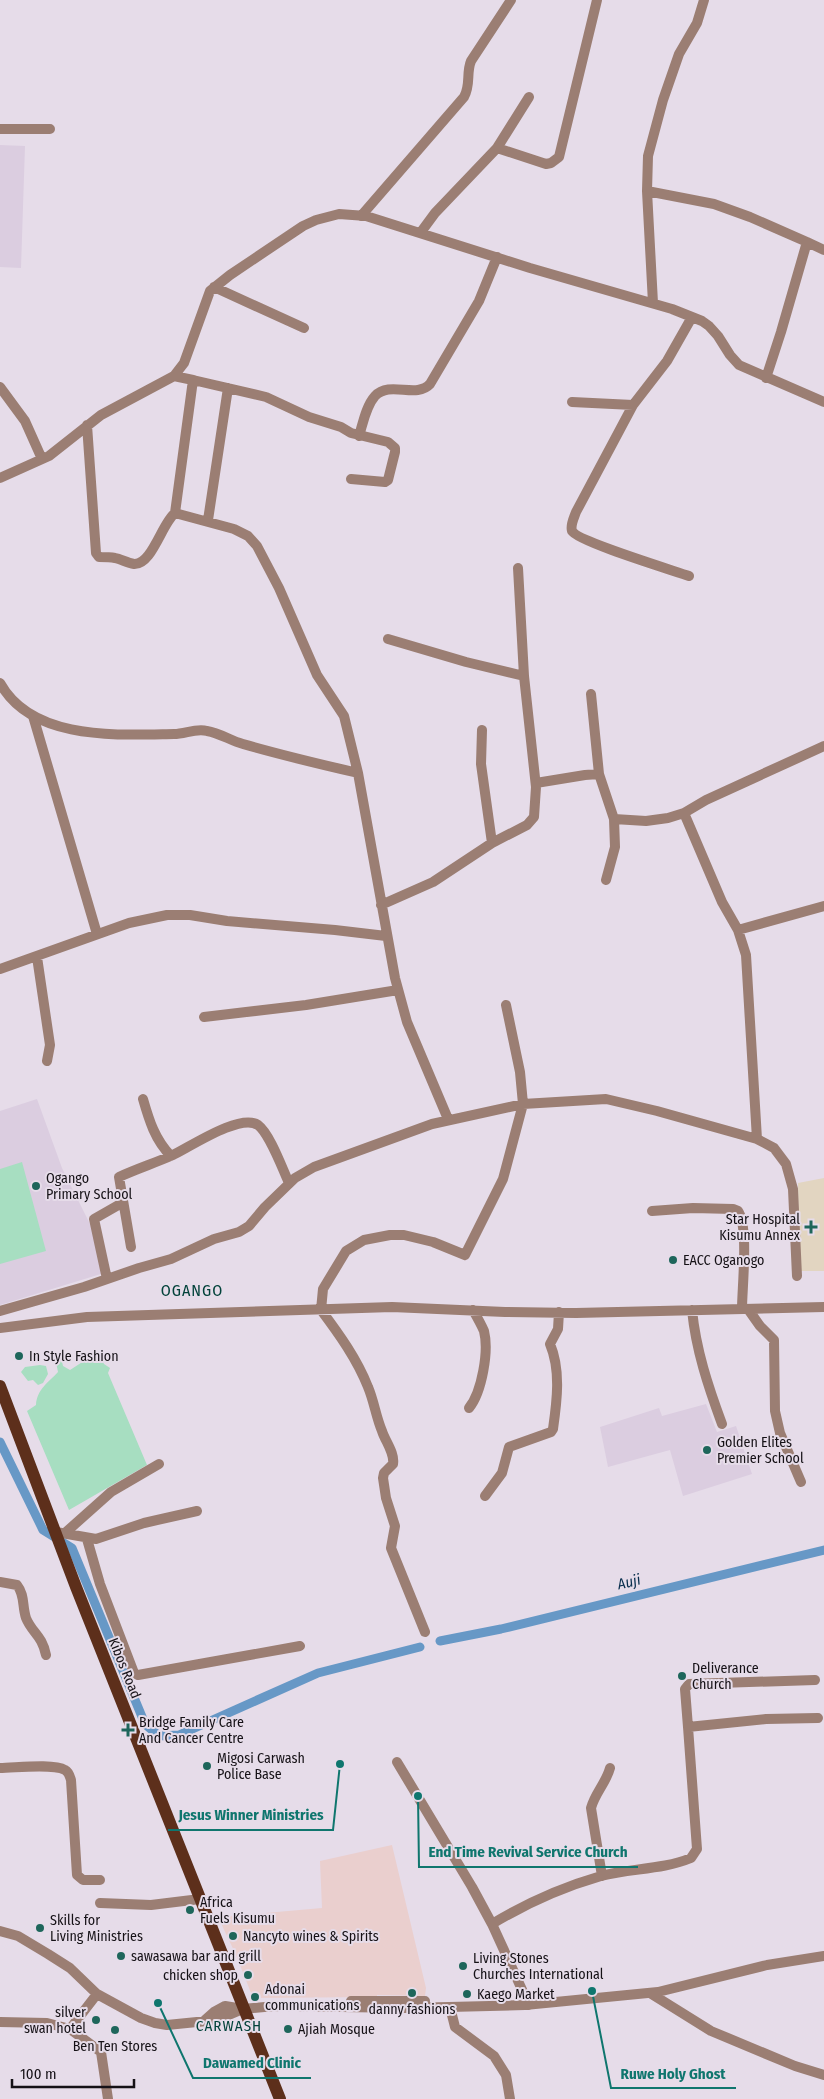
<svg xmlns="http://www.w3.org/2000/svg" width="824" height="2099" font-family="'Fira Sans Condensed',sans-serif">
	<rect width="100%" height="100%" fill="#e6dce9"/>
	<!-- commercial -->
	<path fill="#eacfce" d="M392,1845L426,1988L425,1996L377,1995V1997L253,1998L236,1955L218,1917L322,1908L320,1861Z"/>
	<!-- built -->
	<path fill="#dbcde0" d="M0,145L25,146L21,268L0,267Z
		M37,1099L62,1168L91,1226L104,1273L0,1305V1111Z
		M706,1404L717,1432L736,1426L752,1474L683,1496L670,1450L608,1467L600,1427L659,1408L662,1416Z"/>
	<!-- medical -->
	<path fill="#e2d5c1" d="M824,1178V1271H799L798,1183Z"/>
	<!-- green -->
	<path fill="#a7dec1" d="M22,1162L46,1251L0,1264V1169Z
		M98,1351L104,1364L110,1368L108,1373L147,1465L69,1510L27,1411L36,1405C37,1389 48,1383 58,1372L56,1362L52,1359L60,1353L63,1366L70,1370L87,1359L92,1352L94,1354Z
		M40,1365L46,1366L48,1374L43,1383L38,1385L33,1380L28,1381L21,1372L25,1367Z"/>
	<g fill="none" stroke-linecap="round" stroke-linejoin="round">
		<!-- canal -->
		<path stroke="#6798c6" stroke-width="9" d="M0,1442L43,1530L72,1548L145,1724L159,1736L179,1735L318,1673L420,1647
			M440,1641L501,1629L824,1550"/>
		<!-- minor -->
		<path stroke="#9b7e73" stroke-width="10" d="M0,129H50
			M497,148L546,164L551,163L559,157L597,0
			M647,191L714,204L750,217L807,242L781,332L766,378
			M361,216L464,97C471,85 466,73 471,61L511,0
			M421,232L435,213L497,148L529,97
			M807,242L824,250
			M214,287L304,328
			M653,303L647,191L648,156L663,100L679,54L697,23L704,0
			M193,380L266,397L309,417L341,427L351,433L388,442L395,448V452L388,480L385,482L351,479
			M0,387L25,421L42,459
			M572,402L633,405L667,361L692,317
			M633,405L576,512C574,518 570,525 572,531C577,541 672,570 689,576
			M87,425L96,553L99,557C104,557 110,557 115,558C121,559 127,563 134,564C152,565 162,523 175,513L193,380L174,376
			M359,436C363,423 366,406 375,396C390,380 416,399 430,384L479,301L497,257
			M0,478L49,456L101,415L174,376L184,363L210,291L230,275L303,226L316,220L339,214L366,216L530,268L672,309L702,321L709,326L718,336L730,355L739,365L824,402
			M175,513L234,529L248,536L257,546L279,588L317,675L344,716L358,773L395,978L407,1022L448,1119
			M208,520L228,388
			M388,639L466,662L524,676
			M0,683C32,741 117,735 174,734C185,734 196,728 207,731C220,733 231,741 243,744C281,755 319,764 358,773
			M591,694L599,774
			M33,716L97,934
			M482,730L481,764L492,843
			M536,783L585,775L599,774L614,819L646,821L668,818L684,813L706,800L824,746
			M684,813L722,902L738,930L746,955L757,1139
			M606,880L615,847L614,819
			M381,905L433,882L492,843L527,825L534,817L536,787L524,676L518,568
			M738,930L824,906
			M37,957L50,1045L47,1061
			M0,969L129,923L167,915H190L227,921L335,930L386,936
			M204,1017L306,1005L398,990
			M143,1099C149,1120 155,1140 171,1156
			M652,1211L693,1208L733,1209L738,1211C749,1226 742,1288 742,1309
			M131,1247L119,1177C136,1169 155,1163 173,1155C190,1147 240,1113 258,1125C270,1134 282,1168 289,1183
			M107,1279L94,1219L122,1203
			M748,1309L760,1326L774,1340L775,1411L780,1433L801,1482
			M692,1310C696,1350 708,1386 722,1424
			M0,1311L84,1287L139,1268L171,1259L214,1239L239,1232L249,1226L265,1207L295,1178L314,1167L432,1124L523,1104L606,1099L657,1111L757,1139L774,1148L786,1164L793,1189L797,1276
			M0,1328L87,1317L392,1307L505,1312L576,1313L824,1307
			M469,1408C482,1392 489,1351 484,1331C481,1324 477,1317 473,1310
			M485,1496L502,1473L509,1447L551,1432L553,1429C557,1401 561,1370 550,1344L558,1329L559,1312
			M56,1532L96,1539L144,1523L197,1511
			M65,1533L111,1492L159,1464
			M87,1539L100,1584L134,1673L138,1675L300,1646
			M0,1582L17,1585C25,1595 22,1606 26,1618C32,1633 42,1635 46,1655
			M425,1632L391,1548L395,1526L386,1498L383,1478L384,1473L393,1464C395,1453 385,1441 382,1431C376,1417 374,1401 368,1387C357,1359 339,1334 321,1310L323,1289L346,1251L364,1240L390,1235H404L433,1242L465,1255L503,1179L523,1104L520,1072L506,1005
			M688,1727L685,1689L689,1684L815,1680
			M397,1762L472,1887L492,1924L529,2005
			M0,1768C15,1768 53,1763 65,1770C69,1772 70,1777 71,1780L77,1875L83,1880H100
			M602,1876L591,1808C595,1793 606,1783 610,1768
			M100,1903L151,1905L200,1899
			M492,1924C525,1904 563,1887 601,1876C630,1868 662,1870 691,1858L697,1849L688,1727L766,1719L818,1718
			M0,1931L18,1936L48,1954L70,1968L97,1994L141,2018L155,2023L167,2025L217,2020L243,2009
			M650,1993L711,2031L795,2066L824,2075
			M351,2001H425
			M450,2007L455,2027L494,2056L506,2075L510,2099
			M205,2020L214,2012L225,2006L243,2009L275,2006L408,2008L525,2005L658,1992L767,1965L824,1956
			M0,2022L47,2023L70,2029L97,1994
			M70,2029L101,2052L108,2099"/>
		<!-- major -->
		<path stroke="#5d2f1b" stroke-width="12" d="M0,1386L76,1587L280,2099"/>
	</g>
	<!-- markers -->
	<g fill="#1e665b" stroke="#e6dce9" stroke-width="2">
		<circle cx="36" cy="1186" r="5"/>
		<path d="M808.5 1219.5h5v5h5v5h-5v5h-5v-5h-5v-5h5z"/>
		<circle cx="673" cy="1260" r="5"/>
		<circle cx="19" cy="1356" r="5"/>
		<circle cx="707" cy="1450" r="5"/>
		<circle cx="682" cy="1676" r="5"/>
		<path d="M125.5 1722.5h5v5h5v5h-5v5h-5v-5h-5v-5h5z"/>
		<circle cx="207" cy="1766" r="5"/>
		<circle cx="190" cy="1910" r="5"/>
		<circle cx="40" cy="1928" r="5"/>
		<circle cx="233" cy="1936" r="5"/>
		<circle cx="121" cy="1956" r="5"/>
		<circle cx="463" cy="1966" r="5"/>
		<circle cx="248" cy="1975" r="5"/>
		<circle cx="412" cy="1993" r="5"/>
		<circle cx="467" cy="1994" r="5"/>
		<circle cx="255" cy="1997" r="5"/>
		<circle cx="96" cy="2020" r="5"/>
		<circle cx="288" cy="2029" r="5"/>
		<circle cx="115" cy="2030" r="5"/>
	</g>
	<g text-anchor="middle" stroke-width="4" stroke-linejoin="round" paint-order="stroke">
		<!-- poi labels -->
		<g font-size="14" fill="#151116" stroke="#e6dce9" text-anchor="start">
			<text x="46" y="1183">Ogango<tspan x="46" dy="16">Primary School</tspan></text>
			<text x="800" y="1224" text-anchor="end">Star Hospital<tspan x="800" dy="16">Kisumu Annex</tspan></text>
			<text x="683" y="1265">EACC Oganogo</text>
			<text x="29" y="1361">In Style Fashion</text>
			<text x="717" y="1447">Golden Elites<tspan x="717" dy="16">Premier School</tspan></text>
			<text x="692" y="1673">Deliverance<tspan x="692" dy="16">Church</tspan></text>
			<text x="139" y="1727">Bridge Family Care<tspan x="139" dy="16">And Cancer Centre</tspan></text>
			<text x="217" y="1763">Migosi Carwash<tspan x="217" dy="16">Police Base</tspan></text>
			<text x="200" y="1907">Africa<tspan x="200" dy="16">Fuels Kisumu</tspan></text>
			<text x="50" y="1925">Skills for<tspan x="50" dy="16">Living Ministries</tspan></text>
			<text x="243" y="1941">Nancyto wines &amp; Spirits</text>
			<text x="131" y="1961">sawasawa bar and grill</text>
			<text x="473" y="1963">Living Stones<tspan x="473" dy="16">Churches International</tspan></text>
			<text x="238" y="1980" text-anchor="end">chicken shop</text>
			<text x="265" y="1994">Adonai<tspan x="265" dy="16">communications</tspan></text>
			<text x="477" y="1999">Kaego Market</text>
			<text x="412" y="2014" text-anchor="middle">danny fashions</text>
			<text x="86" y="2017" text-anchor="end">silver<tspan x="86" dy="16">swan hotel</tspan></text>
			<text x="298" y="2034">Ajiah Mosque</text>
			<text x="115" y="2051" text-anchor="middle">Ben Ten Stores</text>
		</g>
		<!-- street labels -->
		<g font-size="14" fill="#151116" stroke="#e6dce9">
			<text transform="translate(125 1668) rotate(68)" y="5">Kibos Road</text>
		</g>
		<!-- water labels -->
		<g font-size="15" font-style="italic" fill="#072d4c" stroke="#e6dce9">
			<text transform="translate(629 1582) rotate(-13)" y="5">Auji</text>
		</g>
		<!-- neighbourhood labels -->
		<g font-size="15" letter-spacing="1" fill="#02423a" stroke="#e6dce9">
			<text x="229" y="2031">CARWASH</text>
		</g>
		<!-- quarter labels -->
		<g font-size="16" letter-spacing="1" fill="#02423a" stroke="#e6dce9">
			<text x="192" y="1296">OGANGO</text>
		</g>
	</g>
	<!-- callouts -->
	<path fill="none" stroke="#0f766e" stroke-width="2" d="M340 1764L333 1830H168M418 1796L419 1867H638M158 2003L193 2078H311M592 1991L611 2088H736"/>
	<g fill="#0f766e" stroke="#e6dce9" stroke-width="2">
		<circle cx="340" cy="1764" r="5"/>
		<circle cx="418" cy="1796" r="5"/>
		<circle cx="158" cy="2003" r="5"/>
		<circle cx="592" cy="1991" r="5"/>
	</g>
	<g font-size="15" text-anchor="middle" font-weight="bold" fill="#0f766e" stroke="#e6dce9" stroke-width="4" stroke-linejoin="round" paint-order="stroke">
		<text x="251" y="1820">Jesus Winner Ministries</text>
		<text x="528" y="1857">End Time Revival Service Church</text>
		<text x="252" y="2068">Dawamed Clinic</text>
		<text x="673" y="2079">Ruwe Holy Ghost</text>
	</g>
	<!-- scale -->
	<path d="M12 2079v8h122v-8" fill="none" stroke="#151116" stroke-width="2.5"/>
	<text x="20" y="2079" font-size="15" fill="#151116" stroke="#e6dce9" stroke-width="4" paint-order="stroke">100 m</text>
</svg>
